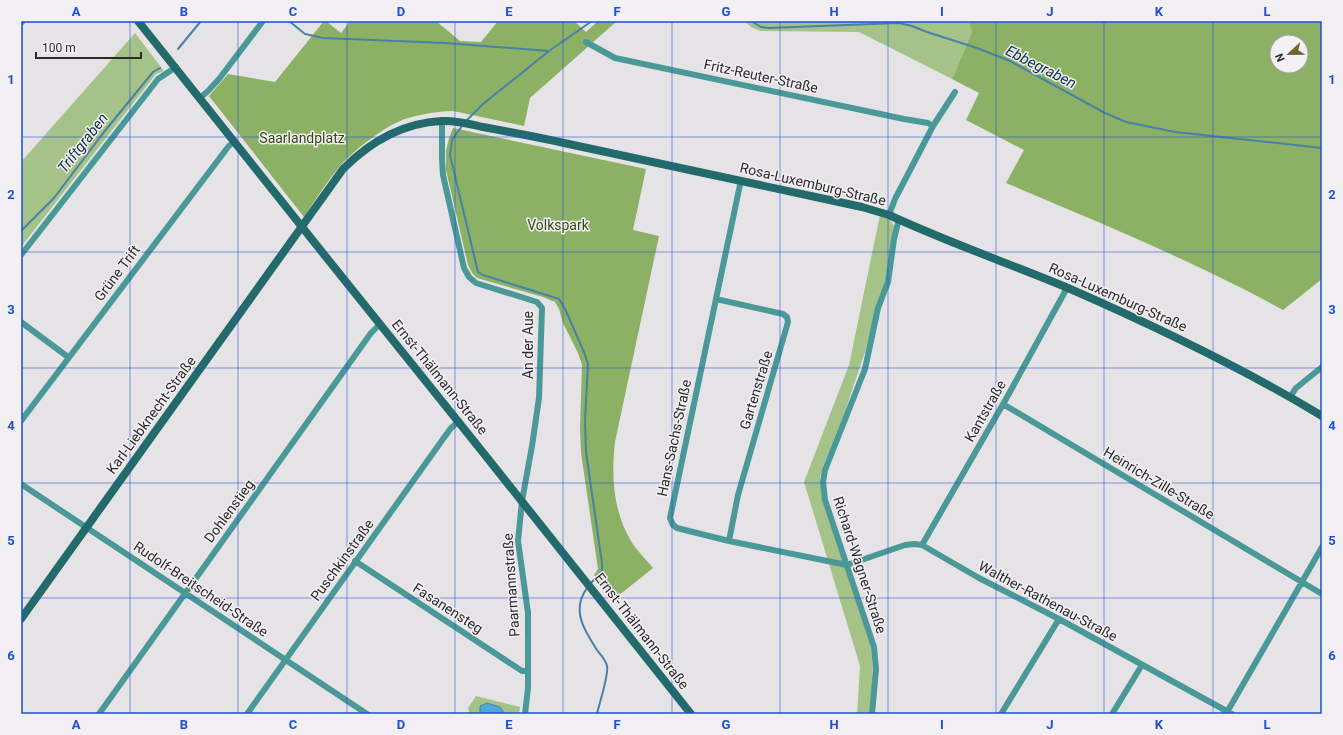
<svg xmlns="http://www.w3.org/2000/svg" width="1343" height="735" font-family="Roboto,sans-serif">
	<rect width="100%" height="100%" fill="#e6e3e6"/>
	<!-- green -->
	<path fill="#a5c388" d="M745,21H968L972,32L952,79L859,32L760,31L751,27Z
		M135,33L164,71L156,74L21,247V162Z
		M880,215L889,218L894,226L888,273L876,309L866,349L844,414L824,464L820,478L823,503L870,643C875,667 872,690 869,714H857L860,666L804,482L849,365Z
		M476,696L520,707L519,714H470L468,708Z"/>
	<!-- forest -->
	<path fill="#8cb165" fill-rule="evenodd" d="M324,21H326L341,33L350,21H436L460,41L481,42L498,21H574L586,32L598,21H617L530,98L524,126L453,111C439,111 423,114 408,118C387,124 354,150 339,167C326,183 315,200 304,217L209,96L228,74L275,82Z
		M968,21H1322V279L1283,310C1194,261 1100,223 1006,183L1024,150L966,120L979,93L952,79L972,32ZM1277,42H1301V66H1277Z
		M453,128L646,169L633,230L659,236L615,442C611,475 613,511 631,541C637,551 646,559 653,568L613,600L594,575L598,569L581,453L580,429L582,365L578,353L563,323L559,309L555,302L543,297L477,278L472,273L468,265L446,170V151L449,138Z"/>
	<!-- water -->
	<path fill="#52a7d9" stroke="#4782a5" d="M487,703L500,707L505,714H480V706Z"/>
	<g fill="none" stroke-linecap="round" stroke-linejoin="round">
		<!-- stream -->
		<path stroke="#4782a5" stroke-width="2" d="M289,21L305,34L323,38L445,43L549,51
			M751,21L761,27L769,28L899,23L912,26L927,32L977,48L1010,61L1105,113L1126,122L1175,132L1322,148
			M178,49L201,21
			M466,121L483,104L549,51L592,21
			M462,126L452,140L450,155L478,272L483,275L559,299L565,309L584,352L588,364L585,420L586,452L602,563V571L590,584
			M21,231L54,198L104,132L153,72L160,68
			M587,588C571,610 584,630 597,650C600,654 606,660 607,666C609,675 599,704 597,714"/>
		<!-- street -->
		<path stroke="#4a9898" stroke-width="6" d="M21,23L23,21
			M586,42L615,58L904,119L928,123L933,126
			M200,98L208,91L219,79L263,21
			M442,120V159L443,175L464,268L469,277L476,283L537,302L542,308L539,398L532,446L522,501L518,541L528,613V688L525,714
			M741,180L670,518L673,525L677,528L729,541L847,565
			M889,215L895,199L933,126L955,92
			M21,255L158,79L176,67
			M716,299L783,314L787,317L788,322L738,495L729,541
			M21,322L68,357
			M1290,397L1296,388L1322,367
			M1003,404L1322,594
			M21,421L228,147L234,141
			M21,484L367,714
			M922,545L1006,399L1067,288
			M355,561L522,671H528
			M847,565L905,545L914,544L922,545L979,578L1059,619L1232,714
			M99,714L371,333L380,324
			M247,714L443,439L451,428L459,421
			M872,714L876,669L874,647L825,500L823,482L825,470L865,369L878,308L888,282L894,239L899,219
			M1001,714L1059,619
			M1112,714L1142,665
			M1226,714L1322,547"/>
		<!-- secondary -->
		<path stroke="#236b6b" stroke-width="8" d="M138,21L322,252L481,450L691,714
			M21,619L343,169C370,142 403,123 441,121C456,120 470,124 483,127C510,132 537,137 564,143C651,162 738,180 825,199L862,207L889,215C947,242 1008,263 1068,288C1155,326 1241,367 1322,416"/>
	</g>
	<!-- grid -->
	<path fill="none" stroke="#1d4ed8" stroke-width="1" stroke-opacity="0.55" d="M130,21V714M238,21V714M347,21V714M455,21V714M563,21V714M672,21V714M780,21V714M888,21V714M996,21V714M1104,21V714M1213,21V714M21,137H1322M21,252H1322M21,368H1322M21,483H1322M21,598H1322"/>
	<g text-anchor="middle" stroke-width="3" stroke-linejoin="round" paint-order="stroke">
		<!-- street labels -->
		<g font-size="14" fill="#2c2b2c" stroke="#f3f0f3">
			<text transform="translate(761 76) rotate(12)" y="5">Fritz-Reuter-Straße</text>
			<text transform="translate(813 184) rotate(13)" y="5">Rosa-Luxemburg-Straße</text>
			<text transform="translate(117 273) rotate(-53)" y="5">Grüne Trift</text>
			<text transform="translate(1118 297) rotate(24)" y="5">Rosa-Luxemburg-Straße</text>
			<text transform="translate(528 345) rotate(-90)" y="5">An der Aue</text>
			<text transform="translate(440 377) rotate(51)" y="5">Ernst-Thälmann-Straße</text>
			<text transform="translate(756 390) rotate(-73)" y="5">Gartenstraße</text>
			<text transform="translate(985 411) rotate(-60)" y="5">Kantstraße</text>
			<text transform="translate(151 415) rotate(-54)" y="5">Karl-Liebknecht-Straße</text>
			<text transform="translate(674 438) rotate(-78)" y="5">Hans-Sachs-Straße</text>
			<text transform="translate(1159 483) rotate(31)" y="5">Heinrich-Zille-Straße</text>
			<text transform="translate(229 511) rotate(-54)" y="5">Dohlenstieg</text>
			<text transform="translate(342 560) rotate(-54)" y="5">Puschkinstraße</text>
			<text transform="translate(860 565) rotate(72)" y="5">Richard-Wagner-Straße</text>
			<text transform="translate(511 585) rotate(-94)" y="5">Paarmannstraße</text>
			<text transform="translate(201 589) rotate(34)" y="5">Rudolf-Breitscheid-Straße</text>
			<text transform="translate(1048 601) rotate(28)" y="5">Walther-Rathenau-Straße</text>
			<text transform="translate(448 608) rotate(33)" y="5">Fasanensteg</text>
			<text transform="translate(642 631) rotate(52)" y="5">Ernst-Thälmann-Straße</text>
		</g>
		<!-- park labels -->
		<g font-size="14" fill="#304812" stroke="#f3f0f3">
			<text x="302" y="143">Saarlandplatz</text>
			<text x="558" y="230">Volkspark</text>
		</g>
		<!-- water labels -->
		<g font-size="15" font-style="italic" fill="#0a3045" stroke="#f3f0f3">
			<text transform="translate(1041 67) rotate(27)" y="5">Ebbegraben</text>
			<text transform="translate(83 143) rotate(-52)" y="5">Triftgraben</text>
		</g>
	</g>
	<!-- border -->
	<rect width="1343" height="735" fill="none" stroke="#f3f0f3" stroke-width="44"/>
	<!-- north arrow -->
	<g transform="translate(1289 54) rotate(248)"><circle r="19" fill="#f3f0f3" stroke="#a3a1a3"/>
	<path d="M0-3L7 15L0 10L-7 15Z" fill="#6f6532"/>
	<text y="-6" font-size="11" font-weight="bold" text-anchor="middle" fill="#2c2b2c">N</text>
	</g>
	<!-- scale -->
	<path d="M36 52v6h105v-6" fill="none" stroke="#2c2b2c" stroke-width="2"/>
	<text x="42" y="52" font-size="12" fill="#2c2b2c" stroke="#f3f0f3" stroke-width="3" paint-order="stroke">100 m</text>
	<rect x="22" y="22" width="1299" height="691" fill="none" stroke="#1d4ed8" stroke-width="1.5"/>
	<g font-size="13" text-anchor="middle" font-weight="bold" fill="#1d4ed8">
		<text x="76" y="16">A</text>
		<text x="184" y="16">B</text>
		<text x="293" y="16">C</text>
		<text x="401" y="16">D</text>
		<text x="509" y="16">E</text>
		<text x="617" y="16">F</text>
		<text x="726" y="16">G</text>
		<text x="834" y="16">H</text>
		<text x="942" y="16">I</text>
		<text x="1050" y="16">J</text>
		<text x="1159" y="16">K</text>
		<text x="1267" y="16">L</text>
		<text x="11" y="84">1</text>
		<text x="1332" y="84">1</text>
		<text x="11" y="199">2</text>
		<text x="1332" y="199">2</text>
		<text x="11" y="314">3</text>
		<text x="1332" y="314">3</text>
		<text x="11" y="430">4</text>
		<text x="1332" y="430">4</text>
		<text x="11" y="545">5</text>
		<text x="1332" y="545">5</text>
		<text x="11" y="660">6</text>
		<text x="1332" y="660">6</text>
		<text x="76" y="729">A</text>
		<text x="184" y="729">B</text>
		<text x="293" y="729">C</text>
		<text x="401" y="729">D</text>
		<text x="509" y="729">E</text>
		<text x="617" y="729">F</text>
		<text x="726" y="729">G</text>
		<text x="834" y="729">H</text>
		<text x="942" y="729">I</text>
		<text x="1050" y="729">J</text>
		<text x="1159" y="729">K</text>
		<text x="1267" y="729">L</text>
	</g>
</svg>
